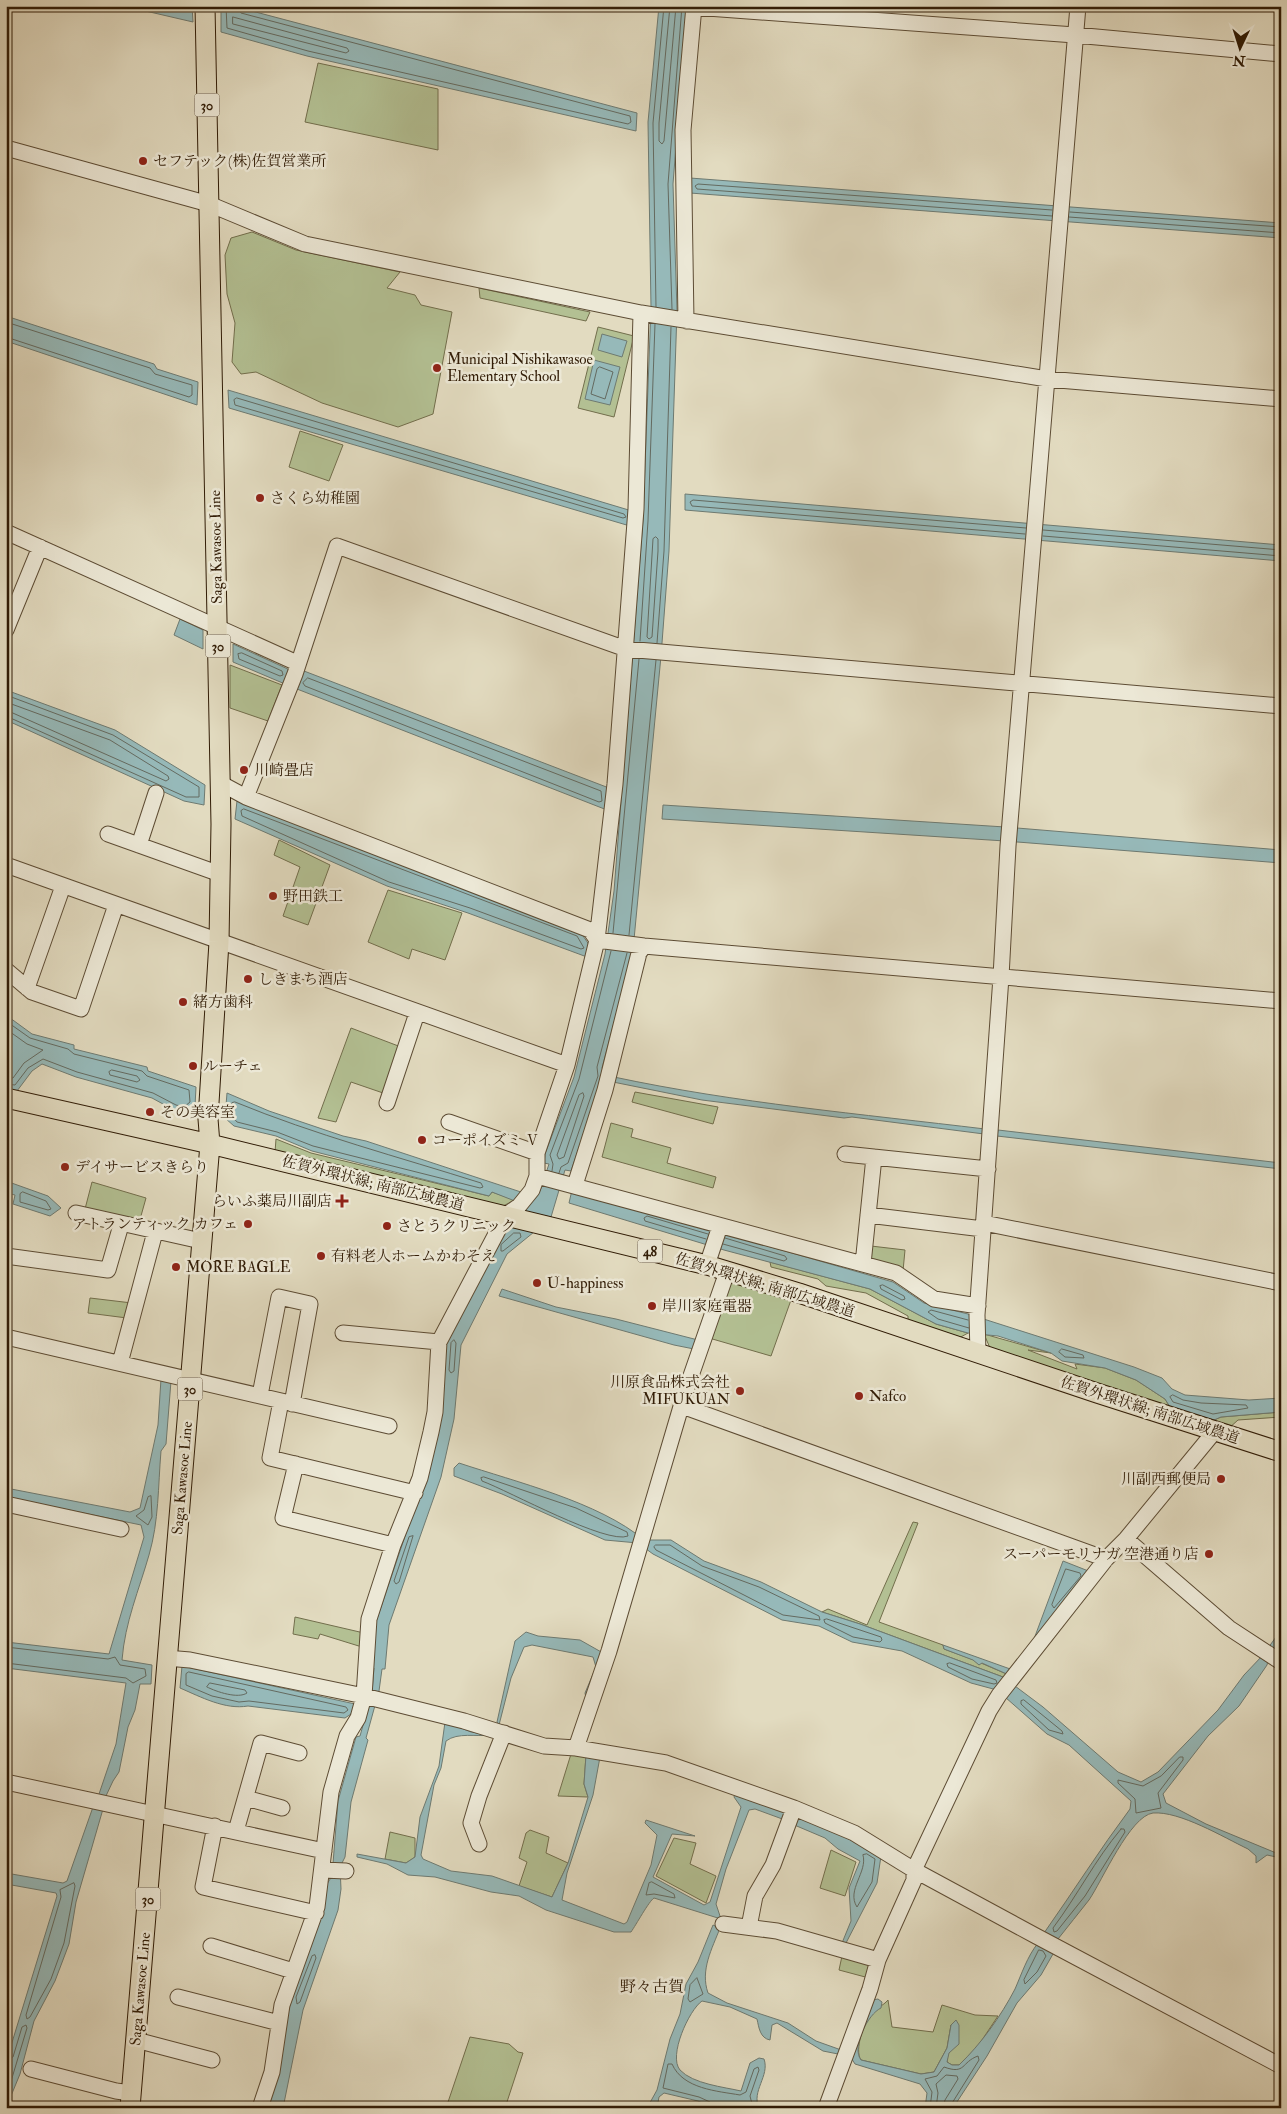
<svg xmlns="http://www.w3.org/2000/svg" width="1287" height="2114" font-family="'IM FELL Double Pica','Noto Serif JP',serif">
	<rect width="100%" height="100%" fill="#e2dbc0"/>
	<filter id="stains"><feTurbulence type="fractalNoise" baseFrequency=".004" numOctaves="4"/><feColorMatrix values="0 0 0 0 .2 0 0 0 0 .09 0 0 0 0 .02 0 0 0 .5 -.17"/></filter>
	<radialGradient id="worn" r=".72"><stop offset=".6" stop-color="#630" stop-opacity="0"/><stop offset="1" stop-color="#630" stop-opacity=".3"/></radialGradient>
	<!-- green -->
	<path fill="#b3c093" stroke="#726e4c" d="M318,63L438,89V150L305,122Z
		M252,232L296,250L400,272L387,288L415,295L421,305L452,312L433,414L398,427L322,403L256,372L241,374L232,362L235,323L227,294L225,255L231,238Z
		M479,288L590,312L586,321L480,298Z
		M598,327L634,336L614,417L578,408Z
		M300,431L343,445L329,481L289,467Z
		M230,665L282,685L268,721L230,708Z
		M279,840L330,865L308,925L283,916L300,867L274,855Z
		M388,890L462,913L445,960L412,949L409,959L368,942Z
		M351,1028L401,1047L386,1094L351,1082L336,1122L318,1118Z
		M635,1092L718,1107L713,1124L632,1102Z
		M611,1123L633,1129L631,1137L671,1148L667,1163L716,1177L713,1188L602,1157Z
		M276,1139L311,1153L489,1196L492,1192L515,1200L501,1207L275,1152Z
		M92,1182L146,1198L139,1223L85,1209Z
		M871,1246L905,1250L903,1271L873,1260L870,1257Z
		M770,1262L870,1289L936,1324L968,1333L959,1338L908,1322V1316L866,1293L826,1286L818,1279L771,1267Z
		M729,1280L791,1300L771,1356L709,1338Z
		M90,1298L132,1303L127,1318L88,1313Z
		M984,1334L1051,1353L1028,1350L1077,1369L1075,1364L1105,1368L1136,1380L1165,1399L1170,1407L1214,1420L1221,1417L1281,1412V1417L1238,1420L1228,1429L990,1348Z
		M913,1522L918,1523L879,1622L943,1645L944,1649L974,1660L979,1665L981,1663L1009,1675L1006,1680L1003,1677L860,1624L822,1612L828,1609L867,1625Z
		M295,1617L364,1633L362,1647L320,1634L318,1639L293,1634Z
		M571,1754L586,1755L584,1784L588,1797L558,1796Z
		M530,1830L549,1837L546,1853L568,1863L552,1897L519,1886L527,1862L519,1858L526,1833Z
		M390,1832L415,1838V1857L406,1863L385,1859Z
		M674,1838L696,1843L690,1864L716,1876L706,1903L656,1876Z
		M831,1850L856,1862L845,1896L820,1888Z
		M842,1956L872,1964L869,1978L839,1970Z
		M888,2000L892,2027L933,2032L942,2005L975,2015L998,2016L976,2049L959,2065H952L947,2062L951,2025L947,2048L934,2072L921,2074L861,2060C854,2050 864,2022 872,2012C876,2008 883,2006 888,2000Z
		M470,2037L509,2044L518,2052L523,2053L505,2108H446Z"/>
	<!-- water -->
	<path fill="#96b9b9" stroke="#6e7a71" d="M124,6H192L193,22Z
		M221,6H233L637,113L636,131L307,56L221,32Z
		M659,6H687L673,184L677,311L669,551L661,656L633,950L602,1068L604,1071L603,1077L571,1171L565,1170L551,1217L525,1212V1205L492,1192L489,1196L312,1151L276,1136L234,1126L225,1118L227,1093L269,1111L343,1136L366,1141L533,1196L540,1191L549,1164L544,1163L545,1154L574,1077L605,954L614,891L643,520L651,307L648,122Z
		M690,178L1281,223V238L690,193Z
		M6,316L154,364L157,369L198,382L197,405L6,341Z
		M602,334L627,341L622,357L598,350Z
		M594,360L620,367L610,405L585,399Z
		M228,390L632,511L630,526L229,408Z
		M685,494L1281,545V561L685,510Z
		M180,619L203,630V649L174,635Z
		M233,644L290,670L285,684L233,662Z
		M304,671L609,788L607,810L297,689Z
		M6,690L115,730L205,785L204,805L184,801L6,720Z
		M237,801L581,933L590,946L587,957L468,913L387,886L235,819Z
		M663,805L1005,827L1281,850V863L1005,841L662,819Z
		M6,1015L32,1034L74,1045V1049L147,1067L148,1071L196,1087L195,1106L184,1113L174,1110L152,1098L76,1077L42,1064L32,1071L17,1091L6,1089Z
		M614,1077C736,1103 861,1114 985,1129L984,1134L852,1117L844,1118L702,1100L613,1082Z
		M998,1130L1281,1163V1169L997,1136Z
		M6,1181L48,1196L61,1208L50,1216L13,1204L15,1195L6,1193Z
		M572,1190L893,1282L924,1303L968,1314L1134,1367L1162,1378L1172,1389L1185,1395L1249,1400L1281,1398V1412L1221,1417L1214,1420L1170,1407L1165,1399L1136,1380L1105,1368L1062,1361L1051,1353L998,1336L968,1333L936,1324L870,1289L724,1250L569,1203Z
		M513,1226L534,1232L507,1254L461,1345L454,1419L441,1477L389,1625L385,1669H382L379,1691L366,1738L368,1740L351,1802L345,1857L340,1867L341,1889L338,1910L303,2010L283,2108H266L292,1996L327,1884L332,1876L338,1801L356,1737L360,1736L372,1693L374,1668L370,1667L376,1622L425,1477L446,1342L497,1242Z
		M502,1289L556,1307L616,1319L698,1340L694,1349L674,1345L499,1296Z
		M161,1379L171,1381L166,1444L161,1451C158,1486 159,1521 149,1555C139,1590 125,1622 122,1660L152,1665L151,1684H140L135,1710L128,1727L119,1772L113,1781L105,1798L98,1797L116,1744L126,1683L6,1668V1642L109,1654L144,1537L141,1525L6,1497V1488L130,1512L140,1508L158,1425Z
		M459,1463C516,1482 599,1502 644,1540H671L704,1561L761,1582L822,1612L860,1624L1003,1677L1043,1707L1118,1772L1141,1782L1158,1772L1218,1710L1244,1675L1263,1655L1281,1630V1646L1277,1647L1269,1656L1267,1665L1239,1706L1208,1736L1163,1794L1166,1803L1206,1824L1281,1855V1858L1267,1855L1256,1863V1856L1248,1849C1223,1837 1180,1811 1153,1813C1130,1816 1102,1881 1089,1900C1079,1913 1068,1926 1058,1939L1044,1933C1073,1892 1100,1849 1130,1809L1131,1801L1069,1745L1047,1734L997,1690L971,1683L902,1651L852,1642L819,1626L782,1620L653,1554L638,1543L605,1540L502,1494L454,1476V1468Z
		M1063,1561L1091,1572L1031,1647Z
		M526,1632L538,1636L580,1640L603,1653L586,1698L585,1693L596,1667L593,1657L532,1645L524,1647L511,1678L499,1725L497,1722L515,1641Z
		M943,1645L1013,1670L1009,1675L982,1663L979,1665L973,1660L944,1649Z
		M182,1666L355,1704L351,1714L345,1718L248,1706C225,1710 201,1697 180,1688Z
		M445,1722L471,1732L490,1735C476,1737 458,1732 446,1741L441,1768L434,1785L421,1855L423,1859L451,1871L492,1876L552,1897L568,1863L588,1797L584,1784L586,1755L600,1757L593,1795L567,1873L562,1900L624,1924L627,1922L651,1865L657,1835L645,1823L646,1820L695,1836L672,1834L653,1877L704,1905L710,1902L741,1807L734,1797L735,1793L786,1812L785,1820L755,1809L749,1810L726,1869L716,1904L721,1919L654,1898C649,1901 636,1925 631,1932H614L546,1910L519,1896L491,1892L435,1877L408,1875L387,1864L357,1857V1854L406,1863L415,1857L420,1817L439,1766Z
		M93,1807L103,1809L76,1902L69,1944L55,1981L34,2021L20,2074L6,2108V2062L57,1896L56,1893L6,1884V1873L63,1883L67,1881Z
		M797,1817L843,1836L881,1856L877,1883L846,1943H842L851,1921L849,1888L860,1861L838,1849L825,1838L792,1824Z
		M713,1925L720,1928C712,1949 700,1970 708,1993L727,2003L788,2023L816,2041L844,2051L843,2055L823,2051L777,2023L772,2025L770,2040C760,2038 759,2028 757,2019L730,2007L702,2001C689,2010 668,2056 680,2070C693,2084 724,2087 741,2091L750,2063L759,2058L764,2059C770,2076 751,2091 759,2108H712L698,2101L664,2093L659,2097L657,2108H647L657,2090L670,2039L680,2014L686,1984L698,1962Z
		M1038,1943L1046,1947L1053,1954L1041,1975L1017,2003L987,2056L953,2108H925L927,2093L920,2084L855,2064L850,2056L872,2000L878,1999L882,2002L881,2008C868,2014 851,2047 861,2060L921,2074L934,2072L947,2048L951,2025L956,2020L959,2025V2044L949,2053L947,2062L952,2065H959C981,2044 1001,2016 1015,1989C1022,1973 1027,1957 1038,1943Z"/>
	<g fill="none" stroke-linecap="round" stroke-linejoin="round">
		<!-- shore -->
		<path stroke="#646a60" stroke-width="1" d="M226,6L227,28L308,51L628,124L631,122L630,116L241,13L237,6
			M670,6L659,123V141L662,144L664,141L676,6
			M233,17L347,48L349,51L346,53L233,24Z
			M1070,212L1281,227
			M1052,216L697,189L695,186L698,184L1052,210
			M1069,217L1281,233
			M656,307L653,123L664,6
			M672,309L668,184L682,6
			M6,322L150,368L155,374L192,385V395L189,397L6,337
			M600,367L613,372L605,399L591,394L597,369Z
			M237,398L624,514L626,517L623,518L235,405L234,400Z
			M1043,530L1281,550
			M1025,534L692,506L690,502L693,500L1026,528
			M1043,536L1281,556
			M656,537L658,539V551L652,637L649,639L647,637L653,539Z
			M640,641L648,521L655,324
			M657,643L664,551L671,327
			M242,653L282,671L283,675L280,676L239,659L238,654Z
			M308,678L601,791L602,801L599,802L305,686L303,683Z
			M6,695L113,735L199,787V797H186L6,716
			M6,702L110,740L168,776L169,779L166,781L6,710
			M244,809L577,936L584,948L581,949L470,908L389,882L242,816L241,811Z
			M613,933L639,659
			M629,935L656,660
			M6,1021L30,1038L68,1049L74,1054L142,1071L147,1076L189,1090L190,1102L184,1107L176,1105L153,1093L77,1072L43,1059L28,1068L15,1085L6,1084
			M6,1029L27,1044L43,1050L24,1063L13,1078H6
			M112,1070L137,1076L140,1080L137,1082L110,1075L109,1072Z
			M583,1093L584,1096L564,1157L559,1159L557,1155L579,1095Z
			M235,1102C315,1135 399,1157 481,1183L483,1187L480,1188L313,1146L277,1132L237,1122L231,1115L232,1103Z
			M552,1171L553,1164L550,1155L579,1079L611,951
			M559,1173L561,1167L568,1163L598,1076L597,1067L627,953
			M23,1192L46,1201L51,1209L48,1210L20,1202V1194Z
			M514,1233H520L521,1237L503,1251H501V1245Z
			M706,1239L645,1221L644,1218L647,1216L708,1234
			M723,1244L784,1261L787,1259L785,1256L725,1238
			M883,1285L904,1296L905,1299L902,1300L881,1289L880,1286Z
			M968,1320L931,1310L928,1312L938,1319L969,1328
			M454,1340L456,1343L454,1371L451,1373L449,1370L451,1343Z
			M1062,1349L1083,1355L1084,1358L1065,1357L1059,1352Z
			M1173,1395L1183,1400L1201,1403L1246,1405L1248,1408L1213,1414L1173,1402L1170,1397Z
			M484,1477L576,1508L627,1532L628,1536C607,1545 509,1491 482,1481L481,1478Z
			M151,1496L152,1517L148,1525L136,1516L144,1510L148,1497Z
			M413,1536L399,1582L396,1584L394,1581L409,1537Z
			M656,1545H670L702,1566L759,1587L819,1616L820,1620L783,1615L656,1550L654,1547Z
			M1066,1569L1080,1573L1081,1576L1054,1608L1052,1605Z
			M827,1619L881,1637L882,1640L880,1642L853,1637L825,1623L824,1620Z
			M6,1647L108,1659L115,1657L120,1665L145,1669L146,1676L133,1683L126,1678L6,1663
			M950,1663L996,1680L997,1683L994,1684L972,1679L948,1667L947,1664Z
			M189,1672L346,1707L348,1710L344,1713L249,1701L239,1702L212,1696L186,1685V1674Z
			M210,1683L245,1690L247,1693C238,1699 217,1692 207,1687Z
			M1024,1700L1062,1731L1063,1734L1049,1730L1021,1704V1701Z
			M1180,1757H1183V1760L1158,1793L1161,1808L1136,1813L1135,1799L1118,1783V1780L1143,1786L1161,1776Z
			M1121,1829H1124L1125,1832L1085,1896L1057,1931L1054,1932L1053,1928C1077,1896 1095,1860 1121,1829Z
			M867,1854L875,1859L872,1882L857,1907C846,1890 868,1872 863,1855Z
			M652,1882L674,1894L675,1898L654,1894L646,1895L649,1883Z
			M74,1883L75,1886L64,1943L51,1979L30,2017L27,2019L26,2015L61,1897L60,1890Z
			M1039,1950L1043,1951L1046,1956L1037,1972L1025,1984L1024,1980Z
			M315,1955L316,1958L300,2002L297,2004L296,1997L312,1956Z
			M697,1978L703,1994L690,2002L688,1999L690,1985Z
			M6,2060L13,2057L22,2027L26,2025L27,2028L6,2098
			M712,2108L710,2102L699,2097L663,2088L668,2064H672C683,2089 717,2091 740,2095L746,2092L754,2069L758,2067L759,2070L750,2096L753,2108
			M930,2108L932,2092L925,2079L937,2076L944,2067C966,2075 961,2062 978,2056L979,2060L949,2108
			M936,2108L938,2093L936,2084L946,2075L957,2076L958,2079L945,2100L943,2108"/>
		<!-- minor casing -->
		<g stroke="#5d4c34" stroke-width="17">
			<path id="minor" d="M694,7L1075,35L1281,54
				M6,148L209,204L305,244L641,313L1047,379L1281,399
				M686,321L683,130L694,6
				M6,532L297,663
				M6,630L40,547
				M220,783L246,797L590,930L597,940L644,946L1281,1001
				M246,797L295,674L337,546L626,649L1281,706
				M108,834L220,874
				M139,845L156,793
				M6,865L567,1065
				M6,970L32,992L81,1009L116,905
				M27,988L63,886
				M387,1103L417,1013
				M449,1122L537,1153
				M845,1154L988,1169
				M537,1176L896,1273L934,1299L978,1306
				M575,1185L605,1090L639,953L644,946
				M76,1213L201,1241
				M868,1215L983,1229
				M984,1223L1281,1283
				M6,1256L108,1270L121,1225
				M863,1264L874,1157
				M707,1265L720,1226
				M343,1333L439,1342
				M6,1337L389,1426
				M978,1354L977,1315L1001,977L1008,846L1078,6
				M120,1363L155,1232
				M260,1395L279,1297L310,1304L292,1404
				M281,1401L270,1458L415,1493
				M682,1406L1106,1559
				M296,1464L283,1518L393,1545
				M6,1504L121,1529
				M1126,1539L1229,1628L1281,1662
				M166,1658L190,1660L364,1696L464,1721L544,1746L576,1748L666,1763L794,1808L854,1833L914,1870L1036,1936L1281,2066
				M576,1748L609,1651L685,1393L727,1272
				M6,1782L324,1851
				M246,1798L282,1808
				M215,1826L203,1887L316,1913
				M236,1831L261,1743L299,1753
				M479,1844L471,1823L479,1796L504,1733
				M323,1870L346,1871
				M723,1924L777,1931L878,1960
				M749,1927L755,1896L773,1865L794,1808
				M211,1946L293,1971
				M178,1997L279,2023
				M136,2040L212,2060
				M31,2069L116,2091L131,2093
				M260,2108L272,2072L282,2005L317,1907L331,1792L347,1736L358,1718L364,1696L369,1619L393,1545L420,1478L431,1432L435,1412L439,1342L506,1215L519,1206L532,1190L537,1176V1153L567,1065L597,940L615,784L636,509L641,313
				M826,2108L870,1989L878,1960L914,1880V1870L989,1711L999,1695L1106,1559L1126,1539L1215,1431"/>
		</g>
		<!-- major casing -->
		<g stroke="#311c06" stroke-width="21">
			<path id="major" d="M6,1098L210,1144L707,1265L799,1293L1097,1393L1281,1452
				M130,2108L210,1144L208,1119L219,942L221,824L205,6"/>
		</g>
		<!-- minor -->
		<use href="#minor" stroke="#ece8d6" stroke-width="15"/>
		<!-- major -->
		<use href="#major" stroke="#e2dbc0" stroke-width="19"/>
	</g>
	<!-- markers -->
	<g fill="#8f2418" stroke="#ece8d6" stroke-width="2">
		<circle cx="143" cy="161" r="5"/>
		<circle cx="437" cy="368" r="5"/>
		<circle cx="260" cy="498" r="5"/>
		<circle cx="244" cy="770" r="5"/>
		<circle cx="273" cy="896" r="5"/>
		<circle cx="248" cy="979" r="5"/>
		<circle cx="183" cy="1002" r="5"/>
		<circle cx="193" cy="1066" r="5"/>
		<circle cx="150" cy="1112" r="5"/>
		<circle cx="422" cy="1140" r="5"/>
		<circle cx="65" cy="1167" r="5"/>
		<path d="M339.5 1193.5h5v5h5v5h-5v5h-5v-5h-5v-5h5z"/>
		<circle cx="248" cy="1224" r="5"/>
		<circle cx="387" cy="1226" r="5"/>
		<circle cx="321" cy="1256" r="5"/>
		<circle cx="176" cy="1267" r="5"/>
		<circle cx="537" cy="1283" r="5"/>
		<circle cx="652" cy="1306" r="5"/>
		<circle cx="740" cy="1391" r="5"/>
		<circle cx="859" cy="1396" r="5"/>
		<circle cx="1221" cy="1479" r="5"/>
		<circle cx="1209" cy="1554" r="5"/>
	</g>
	<g text-anchor="middle" stroke-width="5" stroke-linejoin="round" paint-order="stroke">
		<!-- shield labels -->
		<g fill="#ece8d6" stroke="#695944" stroke-width="1">
			<rect x="194.5" y="93.5" width="25" height="23" rx="4"/>
			<rect x="205.5" y="634.5" width="25" height="23" rx="4"/>
			<rect x="637.5" y="1239.5" width="25" height="23" rx="4"/>
			<rect x="177.5" y="1377.5" width="25" height="23" rx="4"/>
			<rect x="135.5" y="1887.5" width="25" height="23" rx="4"/>
		</g>
		<g font-size="14" font-weight="bold" fill="#311c06">
			<text x="207" y="110">30</text>
			<text x="218" y="651">30</text>
			<text x="650" y="1256">48</text>
			<text x="190" y="1394">30</text>
			<text x="148" y="1904">30</text>
		</g>
		<!-- poi labels -->
		<g font-size="15" fill="#311c06" stroke="#ece8d6" text-anchor="start">
			<text x="153" y="166">セフテック(株)佐賀営業所</text>
			<text x="447" y="364">Municipal Nishikawasoe<tspan x="447" dy="17">Elementary School</tspan></text>
			<text x="270" y="503">さくら幼稚園</text>
			<text x="254" y="775">川崎畳店</text>
			<text x="283" y="901">野田鉄工</text>
			<text x="258" y="984">しきまち酒店</text>
			<text x="193" y="1007">緒方歯科</text>
			<text x="203" y="1071">ルーチェ</text>
			<text x="160" y="1117">その美容室</text>
			<text x="432" y="1145">コーポイズミ Ⅴ</text>
			<text x="75" y="1172">デイサービスきらり</text>
			<text x="332" y="1206" text-anchor="end">らいふ薬局川副店</text>
			<text x="238" y="1229" text-anchor="end">アトランティック カフェ</text>
			<text x="397" y="1231">さとうクリニック</text>
			<text x="331" y="1261">有料老人ホームかわそえ</text>
			<text x="186" y="1272">MORE BAGLE</text>
			<text x="547" y="1288">U-happiness</text>
			<text x="662" y="1311">岸川家庭電器</text>
			<text x="730" y="1387" text-anchor="end">川原食品株式会社<tspan x="730" dy="17">MIFUKUAN</tspan></text>
			<text x="869" y="1401">Nafco</text>
			<text x="1211" y="1484" text-anchor="end">川副西郵便局</text>
			<text x="1199" y="1559" text-anchor="end">スーパーモリナガ 空港通り店</text>
		</g>
		<!-- street labels -->
		<g font-size="15" fill="#311c06" stroke="#ece8d6">
			<text transform="translate(216 547) rotate(-91)" y="5">Saga Kawasoe Line</text>
			<text transform="translate(373 1183) rotate(14)" y="5">佐賀外環状線; 南部広域農道</text>
			<text transform="translate(765 1285) rotate(17)" y="5">佐賀外環状線; 南部広域農道</text>
			<text transform="translate(1150 1410) rotate(18)" y="5">佐賀外環状線; 南部広域農道</text>
			<text transform="translate(182 1478) rotate(-85)" y="5">Saga Kawasoe Line</text>
			<text transform="translate(140 1989) rotate(-85)" y="5">Saga Kawasoe Line</text>
		</g>
		<!-- neighbourhood labels -->
		<g font-size="16" fill="#311c06" stroke="#ece8d6">
			<text x="652" y="1992">野々古賀</text>
		</g>
	</g>
	<!-- margin -->
	<rect width="1287" height="2114" fill="none" stroke="#e2dbc0" stroke-width="25"/>
	<rect x="8" y="8" width="1272" height="2099" fill="none" stroke="#311c06" stroke-width="2.5"/>
	<rect x="12" y="12" width="1262" height="2089" fill="none" stroke="#311c06"/>
	<!-- north arrow -->
	<g transform="translate(1240 48) rotate(184)" stroke="#ece8d6" stroke-width="4" paint-order="stroke">
	<path d="M0-4L9 19L0 12L-9 19Z" fill="#311c06"/>
	<text y="-8" font-size="14" font-weight="bold" text-anchor="middle" fill="#311c06">N</text>
	</g>
	<rect width="100%" height="100%" filter="url(#stains)"/>
	<rect width="100%" height="100%" fill="url(#worn)"/>
</svg>
